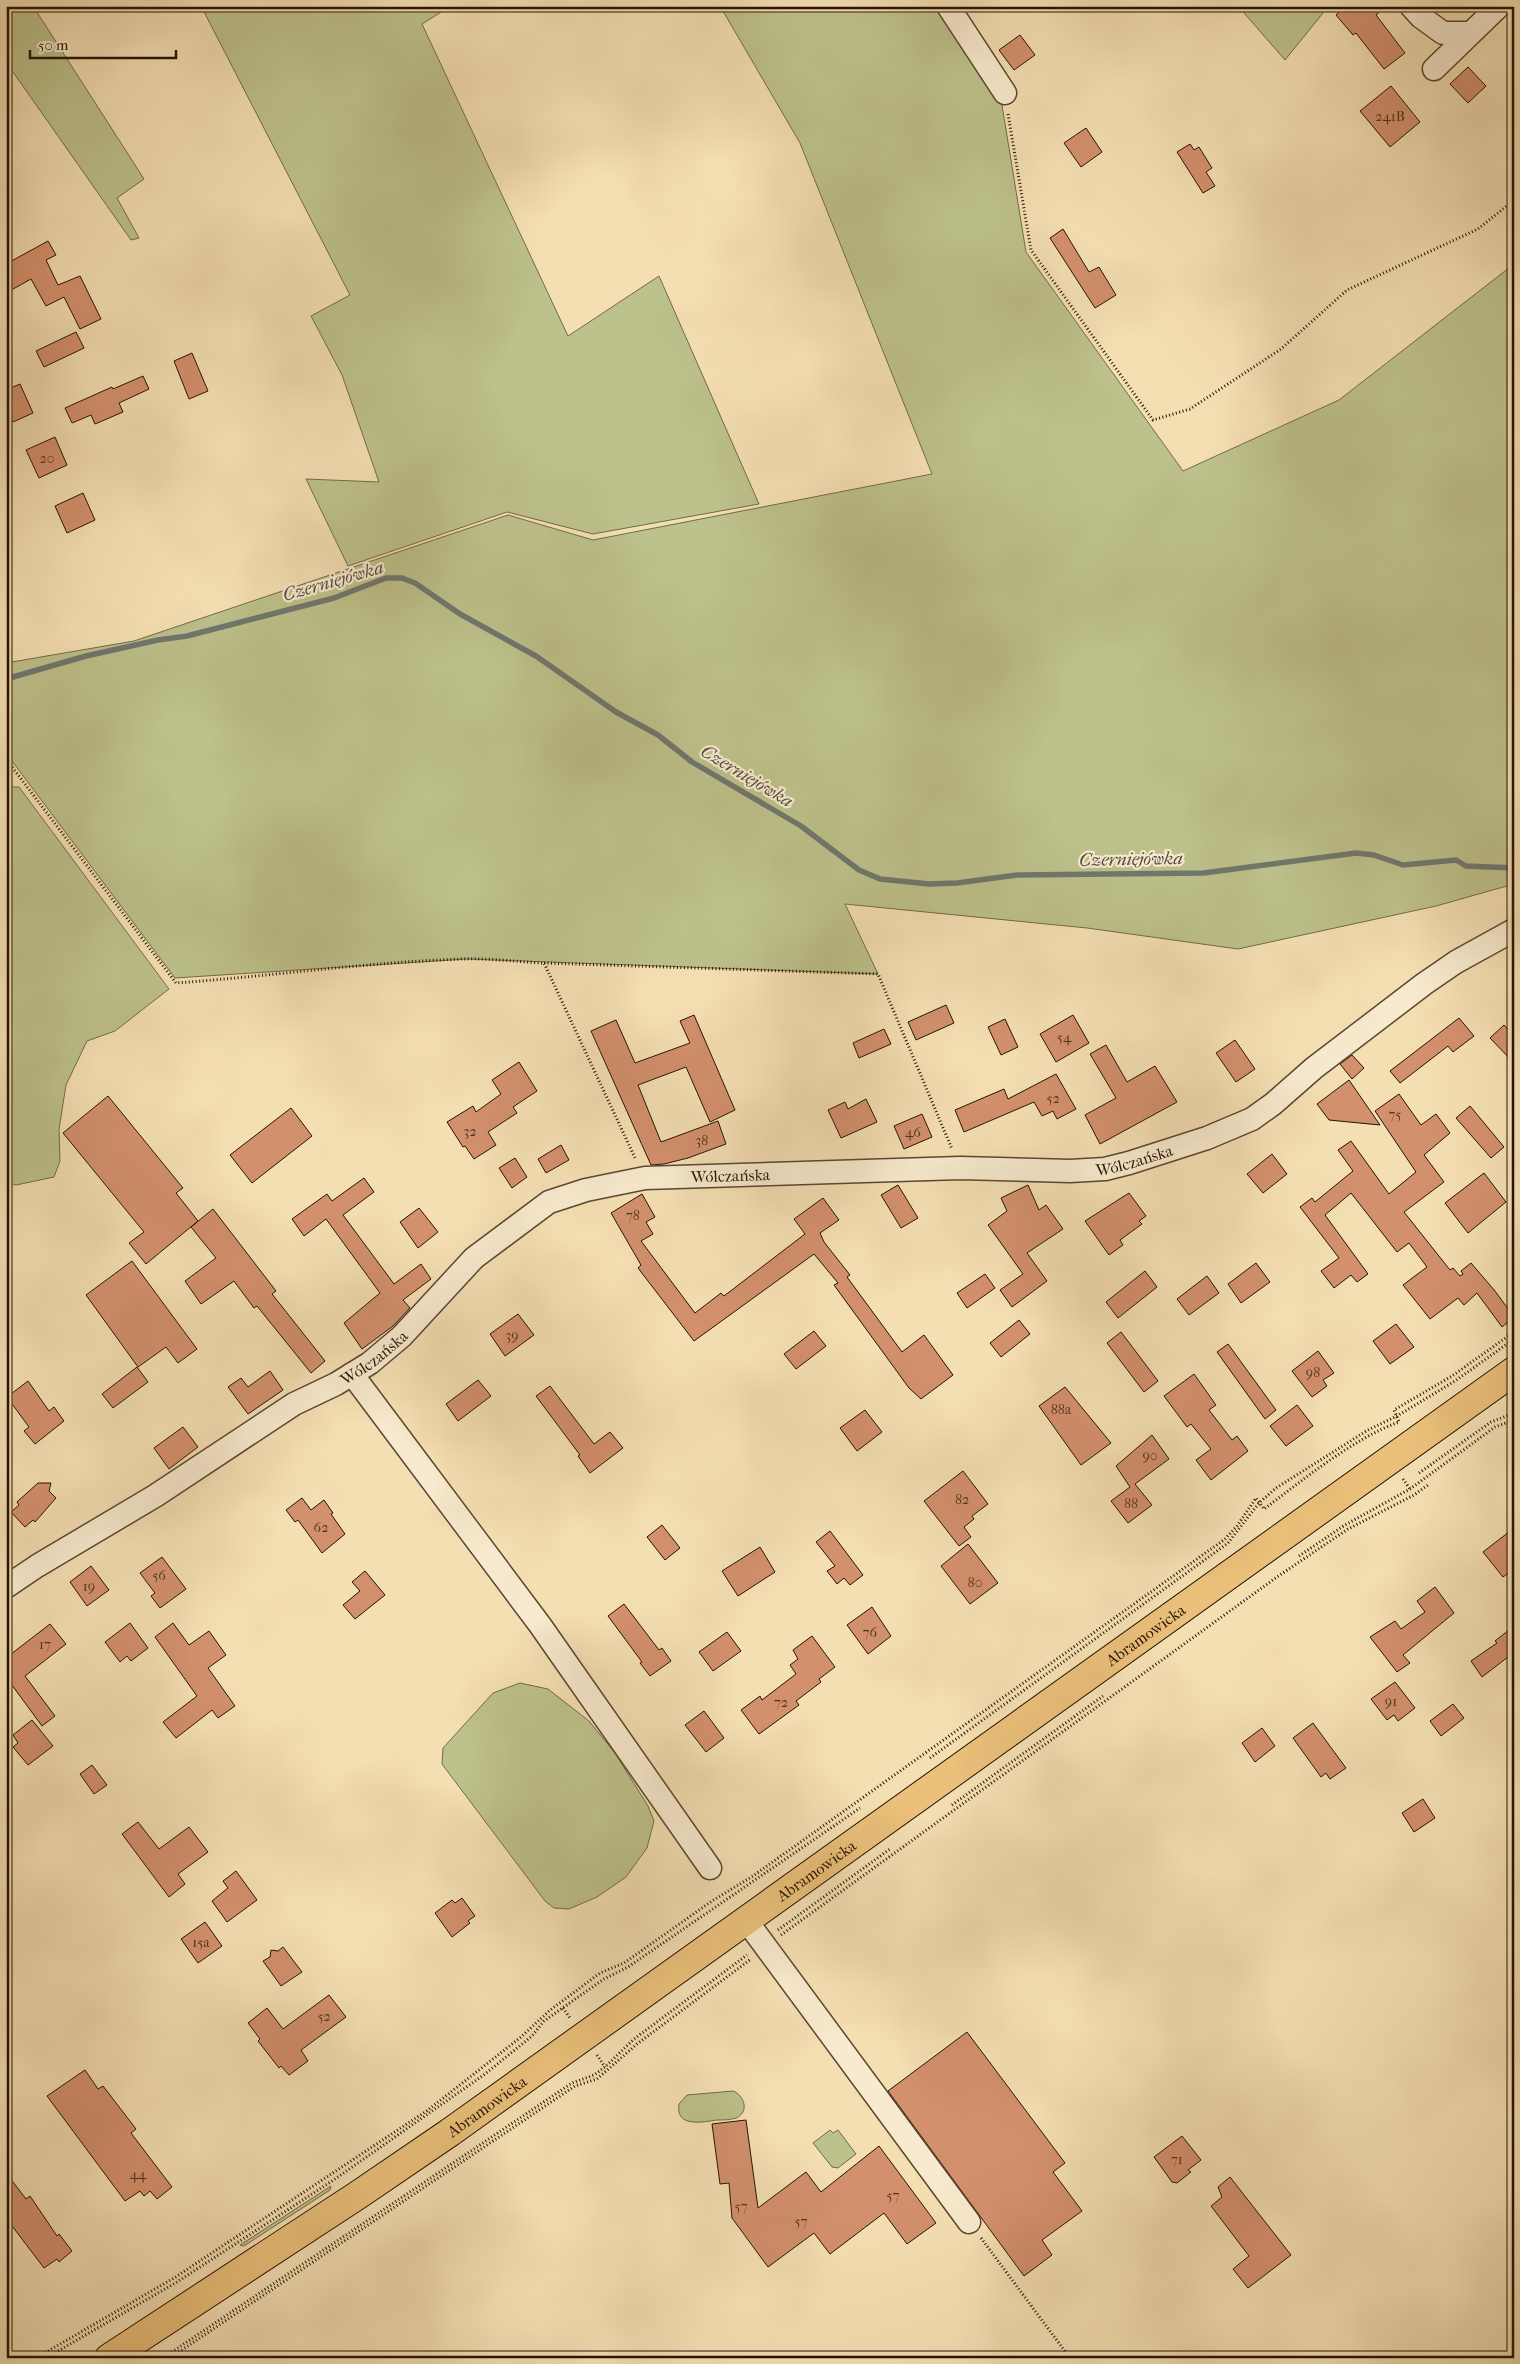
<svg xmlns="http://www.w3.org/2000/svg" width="1520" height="2364" font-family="'IM FELL French Canon',serif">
	<rect width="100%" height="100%" fill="#f4dfb3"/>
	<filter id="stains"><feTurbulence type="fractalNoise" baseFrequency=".004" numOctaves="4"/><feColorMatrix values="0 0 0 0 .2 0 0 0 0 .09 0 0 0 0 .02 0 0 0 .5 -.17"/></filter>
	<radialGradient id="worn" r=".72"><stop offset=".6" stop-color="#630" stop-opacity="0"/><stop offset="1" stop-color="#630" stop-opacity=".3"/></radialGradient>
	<!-- green -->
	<path fill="#bdc18b" stroke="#726a48" d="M6,6H33L144,179L117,198L139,238L131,240L6,62Z
		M201,6H451L422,24L568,336L659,276L759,504L593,534L507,512L348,566L306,479L379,482L342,375L311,316L350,295Z
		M720,6H942L1000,93L1026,252L1183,471L1339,400L1514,264V884L1436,906L1238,949L1087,928L845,904L878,974L466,959L175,978L6,753V663L134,641L508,515L593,540L932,474L800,143Z
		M1238,6H1317L1323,13L1285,60Z
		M6,776L13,787H19L169,989L115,1031L87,1041L66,1085L59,1129L60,1161L54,1177L16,1185L6,1182Z
		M520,1683L548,1689L589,1721L615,1753L648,1806L654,1821L647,1848L626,1877L597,1897L569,1909L554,1908L545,1901L442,1764L443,1748L493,1693Z
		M733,2091C744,2095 750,2112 736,2118C730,2120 723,2120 717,2120C703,2122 675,2128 679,2104L687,2095Z
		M830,2130L833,2133L838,2130L856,2154L838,2168L832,2167L813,2143Z
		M331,2186L330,2190L244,2246L240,2245Z"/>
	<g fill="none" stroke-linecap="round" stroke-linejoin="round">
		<!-- stream -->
		<path stroke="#6f776e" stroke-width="5.5" d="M6,679L86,656L158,640L187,636L334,598L386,578H402L415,583L460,614L536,656L616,712L658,735L692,762L801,826L859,870L880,879L929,884L957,883L1017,875L1204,873L1356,853L1374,855L1403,865L1456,860L1466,866L1514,868"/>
	</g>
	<!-- building -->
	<path fill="#d3906d" stroke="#261304" d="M1346,6H1386L1376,15L1405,53L1384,69L1356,33L1353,35L1336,15Z
		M1020,35L1035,55L1014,70L999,50Z
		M1468,67L1486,86L1468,103L1450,84Z
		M1391,86L1420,122L1390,147L1360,111Z
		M1086,128L1102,152L1081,167L1064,143Z
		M1190,144L1194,150L1199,147L1212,168L1206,172L1215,186L1203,193L1177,152Z
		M1063,229L1089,272L1099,267L1116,295L1095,308L1050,238Z
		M48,241L56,255L46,260L58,285L80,276L101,319L80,329L64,297L46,306L31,279L6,293V264Z
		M76,332L84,348L44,367L36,351Z
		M192,353L208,391L189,399L174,361Z
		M143,376L149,389L119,403L123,412L95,424L91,415L72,423L65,408L112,387L113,389Z
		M20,384L33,413L13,422L6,408V390Z
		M55,437L67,465L39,478L26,450Z
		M83,493L95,520L67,533L55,506Z
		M946,1005L954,1023L916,1040L908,1022Z
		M694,1015L735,1110L710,1122L686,1067L638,1085L661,1142L718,1121L726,1144L688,1158L664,1164L651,1165L591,1031L616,1020L635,1063L690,1043L680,1021Z
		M1073,1015L1089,1043L1056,1062L1040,1034Z
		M1459,1018L1474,1036L1453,1052L1448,1046L1400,1083L1390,1071Z
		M1005,1019L1018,1047L1001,1055L988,1027Z
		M1504,1025L1514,1036V1063L1490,1038Z
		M884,1029L891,1044L859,1058L853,1043Z
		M1235,1040L1255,1069L1236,1082L1216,1053Z
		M1106,1045L1127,1082L1155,1066L1177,1102L1100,1144L1085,1115L1116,1098L1090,1054Z
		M1352,1055L1364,1068L1352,1079L1340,1064Z
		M519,1062L537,1091L513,1107L517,1113L488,1132L496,1145L474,1159L465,1146L463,1147L447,1122L473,1106L476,1112L501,1094L492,1080Z
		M1056,1074L1076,1109L1057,1119L1053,1111L1042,1116L1034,1102L964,1132L955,1110L1004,1089L1008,1099Z
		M1349,1080L1380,1125L1329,1120L1317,1104Z
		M1399,1094L1421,1125L1436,1114L1450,1133L1424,1155L1444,1182L1404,1212L1450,1270L1453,1268L1460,1276L1463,1274L1461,1271L1471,1263L1495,1291L1514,1317L1502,1327L1477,1293L1464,1305L1458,1298L1430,1319L1403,1285L1427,1267L1409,1243L1397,1252L1351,1193L1325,1215L1368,1274L1357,1282L1351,1275L1334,1288L1321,1271L1339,1258L1300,1207L1312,1198L1315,1202L1353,1171L1338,1150L1351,1141L1389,1194L1416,1172L1375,1111Z
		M108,1096L183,1188L176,1193L198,1221L146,1264L129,1243L144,1232L63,1133Z
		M866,1099L877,1122L841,1138L828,1110L845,1102L848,1109Z
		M1470,1106L1504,1147L1491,1158L1456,1118Z
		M291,1108L312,1136L252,1183L230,1155Z
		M922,1114L932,1137L904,1149L894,1126Z
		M561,1145L569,1160L546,1173L538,1159Z
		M1272,1154L1287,1174L1263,1193L1247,1174Z
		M515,1158L527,1177L512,1188L499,1168Z
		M1484,1173L1506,1202L1468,1233L1445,1203Z
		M364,1178L374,1192L343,1215L394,1284L421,1264L431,1279L403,1300L410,1308L393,1326L362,1349L344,1323L380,1293L326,1219L304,1236L292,1219L327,1194L332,1201Z
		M898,1185L918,1218L901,1228L881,1195Z
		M1028,1185L1039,1210L1046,1205L1063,1229L1027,1253L1047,1281L1012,1307L1000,1290L1023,1274L988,1225L1007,1211L1001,1198Z
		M1129,1193L1146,1216L1139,1221L1142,1224L1120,1240L1123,1245L1109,1255L1085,1221Z
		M642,1194L655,1217L646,1222L653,1234L641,1241L695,1313L721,1293L724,1296L805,1234L794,1219L823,1198L839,1220L820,1233L824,1242L850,1275L847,1277L902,1352L924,1335L953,1375L921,1399L909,1388L834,1285L838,1283L814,1254L694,1341L638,1268L641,1265L611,1213Z
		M419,1208L438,1232L418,1248L400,1222Z
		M213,1209L276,1291L272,1294L325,1361L311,1373L257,1306L254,1308L234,1281L201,1304L185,1281L216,1258L191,1227Z
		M132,1261L197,1349L178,1363L166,1347L138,1367L86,1295Z
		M1256,1263L1270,1282L1241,1303L1228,1284Z
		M1145,1271L1157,1287L1118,1318L1106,1302Z
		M985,1274L995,1288L967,1308L957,1293Z
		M1207,1276L1219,1293L1189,1315L1177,1299Z
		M518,1314L534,1335L505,1356L490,1334Z
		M1019,1320L1030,1334L1001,1357L990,1343Z
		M1396,1324L1414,1347L1390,1364L1373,1341Z
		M814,1331L826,1346L796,1369L784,1354Z
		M1121,1332L1158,1381L1144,1392L1107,1343Z
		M1228,1344L1276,1410L1265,1419L1217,1352Z
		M1318,1351L1334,1373L1323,1380L1327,1386L1312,1397L1292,1371Z
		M137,1367L148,1382L113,1408L102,1394Z
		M270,1371L283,1390L248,1414L228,1387L241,1378L248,1387Z
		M1194,1374L1216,1405L1209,1410L1232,1440L1237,1436L1248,1451L1211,1480L1196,1460L1211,1449L1191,1424L1187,1427L1164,1396Z
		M478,1380L491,1396L458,1421L446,1404Z
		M28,1381L49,1411L54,1407L64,1421L35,1444L24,1431L29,1427L7,1397Z
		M550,1386L594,1444L610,1432L623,1448L590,1473L578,1456L580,1455L536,1396Z
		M1065,1387L1111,1443L1081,1465L1039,1406Z
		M1297,1405L1313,1426L1286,1446L1270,1426Z
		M865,1410L882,1432L857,1451L840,1428Z
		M183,1427L198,1447L169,1469L154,1448Z
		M1152,1435L1169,1459L1135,1484L1152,1505L1128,1523L1111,1501L1130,1487L1116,1466Z
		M963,1471L988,1504L972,1516L974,1519L964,1527L971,1537L959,1546L924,1501Z
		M38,1483H51L49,1491L56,1498L35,1522L33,1520L25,1527L11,1512L19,1505L17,1502Z
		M302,1498L311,1510L324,1500L333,1513L331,1514L345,1534L322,1553L298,1520L295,1522L286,1510Z
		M662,1525L680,1548L665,1560L647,1537Z
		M1514,1528V1569L1503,1577L1483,1552Z
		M830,1531L863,1575L850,1585L844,1578L837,1584L827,1571L835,1566L816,1542Z
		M968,1544L998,1583L970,1604L941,1566Z
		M760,1547L775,1572L738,1596L722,1571Z
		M162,1557L186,1589L160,1608L151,1596L155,1593L140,1573Z
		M91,1566L109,1590L87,1606L70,1582Z
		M365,1571L385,1595L355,1619L343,1605L360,1591L352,1582Z
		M1435,1587L1454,1613L1403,1655L1410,1663L1397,1672L1370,1637L1395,1621L1401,1629L1425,1612L1417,1601Z
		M624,1604L659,1650L662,1648L671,1661L650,1676L640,1663L642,1662L608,1616Z
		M872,1607L891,1636L868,1654L847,1625Z
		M130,1623L148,1648L131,1661L127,1656L120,1662L105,1642Z
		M173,1623L189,1645L209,1631L226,1655L208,1668L235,1706L218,1718L212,1710L176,1738L163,1722L197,1696L155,1637Z
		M50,1624L66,1644L25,1676L55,1716L42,1726L6,1677V1658Z
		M1514,1626V1665L1508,1657L1482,1677L1471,1661L1497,1643L1495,1641Z
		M727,1632L741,1651L713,1671L699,1652Z
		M812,1636L835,1667L819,1679L821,1682L796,1701L799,1705L759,1734L741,1710L760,1696L762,1700L796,1674L790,1665L798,1659L793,1650Z
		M1395,1682L1415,1708L1398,1721L1394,1715L1387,1720L1371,1699Z
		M1453,1704L1464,1718L1441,1736L1430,1721Z
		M704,1711L724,1738L706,1752L685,1725Z
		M32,1720L53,1746L28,1765L13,1747L18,1743L13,1735Z
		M1313,1723L1346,1768L1330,1779L1326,1773L1321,1777L1293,1738Z
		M1262,1728L1275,1746L1255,1762L1242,1743Z
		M92,1765L107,1785L94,1794L80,1774Z
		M1423,1799L1435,1818L1414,1832L1402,1813Z
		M138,1822L159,1849L189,1827L208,1852L178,1874L185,1884L169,1897L122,1834Z
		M236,1871L257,1900L227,1922L212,1901L228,1888L223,1881Z
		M462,1898L475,1916L468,1921L470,1923L452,1937L435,1913L452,1900L455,1903Z
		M205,1922L222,1946L198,1963L181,1939Z
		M283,1947L302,1972L281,1986L263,1961L270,1957L271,1950L278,1951Z
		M329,1995L346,2017L301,2050L308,2061L289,2075L281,2066L279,2068L258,2041L260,2039L248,2023L267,2008L283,2029Z
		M967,2032L1065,2163L1053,2172L1082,2211L1042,2240L1052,2255L1024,2276L888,2091Z
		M85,2070L98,2089L103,2086L136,2129L131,2133L172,2187L157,2199L150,2191L144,2196L140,2191L125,2201L47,2096Z
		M746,2120L758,2208L806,2172L821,2192L879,2146L936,2223L907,2244L884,2213L830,2254L814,2233L768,2267L732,2218L729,2183L720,2184L712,2124Z
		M1182,2136L1201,2160L1188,2170L1191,2172L1177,2183L1172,2182L1154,2157Z
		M6,2173L26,2199L30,2196L57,2236L59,2234L72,2251L59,2262L57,2259L44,2268L6,2218Z
		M1230,2177L1291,2255L1248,2288L1233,2269L1249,2256L1211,2206L1222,2197L1218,2187Z"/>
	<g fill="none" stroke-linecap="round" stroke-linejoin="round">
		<!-- minor casing -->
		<g stroke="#5a4630" stroke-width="25">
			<g id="minor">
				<path d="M948,6L1005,93"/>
				<path d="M1411,6L1421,17L1443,33H1470"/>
				<path d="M1434,69L1499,6"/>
				<path d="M352,1374L540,1625L710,1868"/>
				<path id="s1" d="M6,1587L37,1566L155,1496L294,1404L336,1384L370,1363L402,1336L474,1258L549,1202L586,1190L645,1178L960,1168L1070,1171L1105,1169L1129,1163L1207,1138L1252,1119L1273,1104L1314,1068L1424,984L1456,962L1514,930"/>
				<path d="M746,1920L969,2222"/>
			</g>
		</g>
		<!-- major casing -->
		<g stroke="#261304" stroke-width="30">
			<g id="major">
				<path id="s2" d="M109,2358L358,2195L449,2133L1514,1371"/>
			</g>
		</g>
		<!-- path -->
		<path stroke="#261304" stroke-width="3" stroke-dasharray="1 2.5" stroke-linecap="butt" d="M1008,114L1031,250L1153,420L1190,409L1281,349L1347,290L1478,229L1514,200
			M6,759L176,983C272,976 368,962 464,959C490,958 517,962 544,963L636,1160
			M544,963L878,974L952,1149
			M1419,1473L1491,1422L1514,1413
			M1403,1479L1410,1489
			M1299,1556L1345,1525L1410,1489L1495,1427L1514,1420
			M930,1758L1228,1543L1259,1503L1276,1488L1368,1430L1397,1416L1455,1381L1514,1339
			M952,1805L1103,1696
			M778,1930L890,1849
			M781,1935L1277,1577L1348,1529L1414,1495L1428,1485
			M563,2008L570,2018
			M597,2055L605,2067
			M981,2238L1070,2358
			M36,2358L174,2278L428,2110L521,2037L549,2011L600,1973L624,1963L712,1901L753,1876L1225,1539L1237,1526L1256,1498L1264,1509C1303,1480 1354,1438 1399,1422L1394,1410L1452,1376L1514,1332
			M46,2358L177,2282L335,2179L485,2074L532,2036L544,2021L604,1979L628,1967L860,1808
			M163,2358L572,2083L594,2075L605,2067L634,2039L747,1955
			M170,2358L575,2086L597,2079L637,2044L751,1959"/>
		<!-- minor -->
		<use href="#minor" stroke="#f8eace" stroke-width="22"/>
		<!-- major -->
		<use href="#major" stroke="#eac07a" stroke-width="28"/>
	</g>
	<g text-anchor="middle" stroke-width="4.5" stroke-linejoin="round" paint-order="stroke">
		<!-- number labels -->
		<g font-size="14" fill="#51321e">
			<text x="1390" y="121">241B</text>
			<text x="47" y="463">20</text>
			<text x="1064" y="1042">54</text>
			<text x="1053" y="1103">52</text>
			<text x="1395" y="1119">75</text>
			<text x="470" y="1136">32</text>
			<text x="913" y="1137">46</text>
			<text x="702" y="1145">38</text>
			<text x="633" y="1220">78</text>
			<text x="512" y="1340">39</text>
			<text x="1313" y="1377">98</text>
			<text x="1061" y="1414">88a</text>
			<text x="1150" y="1460">90</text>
			<text x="962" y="1504">82</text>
			<text x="1131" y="1508">88</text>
			<text x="321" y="1532">62</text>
			<text x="159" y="1580">56</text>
			<text x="975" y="1587">80</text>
			<text x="89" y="1591">19</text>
			<text x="870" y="1637">76</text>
			<text x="45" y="1649">17</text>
			<text x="1391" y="1706">91</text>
			<text x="781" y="1707">72</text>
			<text x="201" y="1947">15a</text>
			<text x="324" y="2021">52</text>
			<text x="1177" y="2164">71</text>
			<text x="138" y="2179">44</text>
			<text x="893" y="2200">57</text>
			<text x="741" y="2211">57</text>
			<text x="801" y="2226">57</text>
		</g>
		<!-- street labels -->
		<g font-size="16" fill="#261304" stroke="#f8eace">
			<text dy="6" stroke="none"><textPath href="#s1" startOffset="1259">Wólczańska</textPath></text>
			<text dy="6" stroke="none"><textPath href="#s1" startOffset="854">Wólczańska</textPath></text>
			<text dy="6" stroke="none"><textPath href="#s1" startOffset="434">Wólczańska</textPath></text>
			<text dy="6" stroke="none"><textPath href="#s2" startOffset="1264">Abramowicka</textPath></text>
			<text dy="6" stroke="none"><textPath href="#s2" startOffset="859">Abramowicka</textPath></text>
			<text dy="6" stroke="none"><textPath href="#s2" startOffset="454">Abramowicka</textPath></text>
		</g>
		<!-- water labels -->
		<g font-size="18" font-style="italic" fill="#504d42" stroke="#f8eace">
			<text transform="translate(333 581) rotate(-16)" y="6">Czerniejówka</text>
			<text transform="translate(747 776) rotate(31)" y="6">Czerniejówka</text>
			<text transform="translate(1131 859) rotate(-1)" y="6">Czerniejówka</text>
		</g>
	</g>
	<!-- margin -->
	<rect width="1520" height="2364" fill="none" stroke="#f4dfb3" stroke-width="25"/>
	<rect x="8" y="8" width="1505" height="2349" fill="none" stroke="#261304" stroke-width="2.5"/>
	<rect x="12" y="12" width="1495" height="2339" fill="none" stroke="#261304"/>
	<!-- scale -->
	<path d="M30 50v8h146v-8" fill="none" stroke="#261304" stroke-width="2.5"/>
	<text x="38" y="50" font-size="15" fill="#261304" stroke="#f8eace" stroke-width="4" paint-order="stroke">50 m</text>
	<rect width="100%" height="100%" filter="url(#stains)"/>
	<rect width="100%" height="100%" fill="url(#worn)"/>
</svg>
